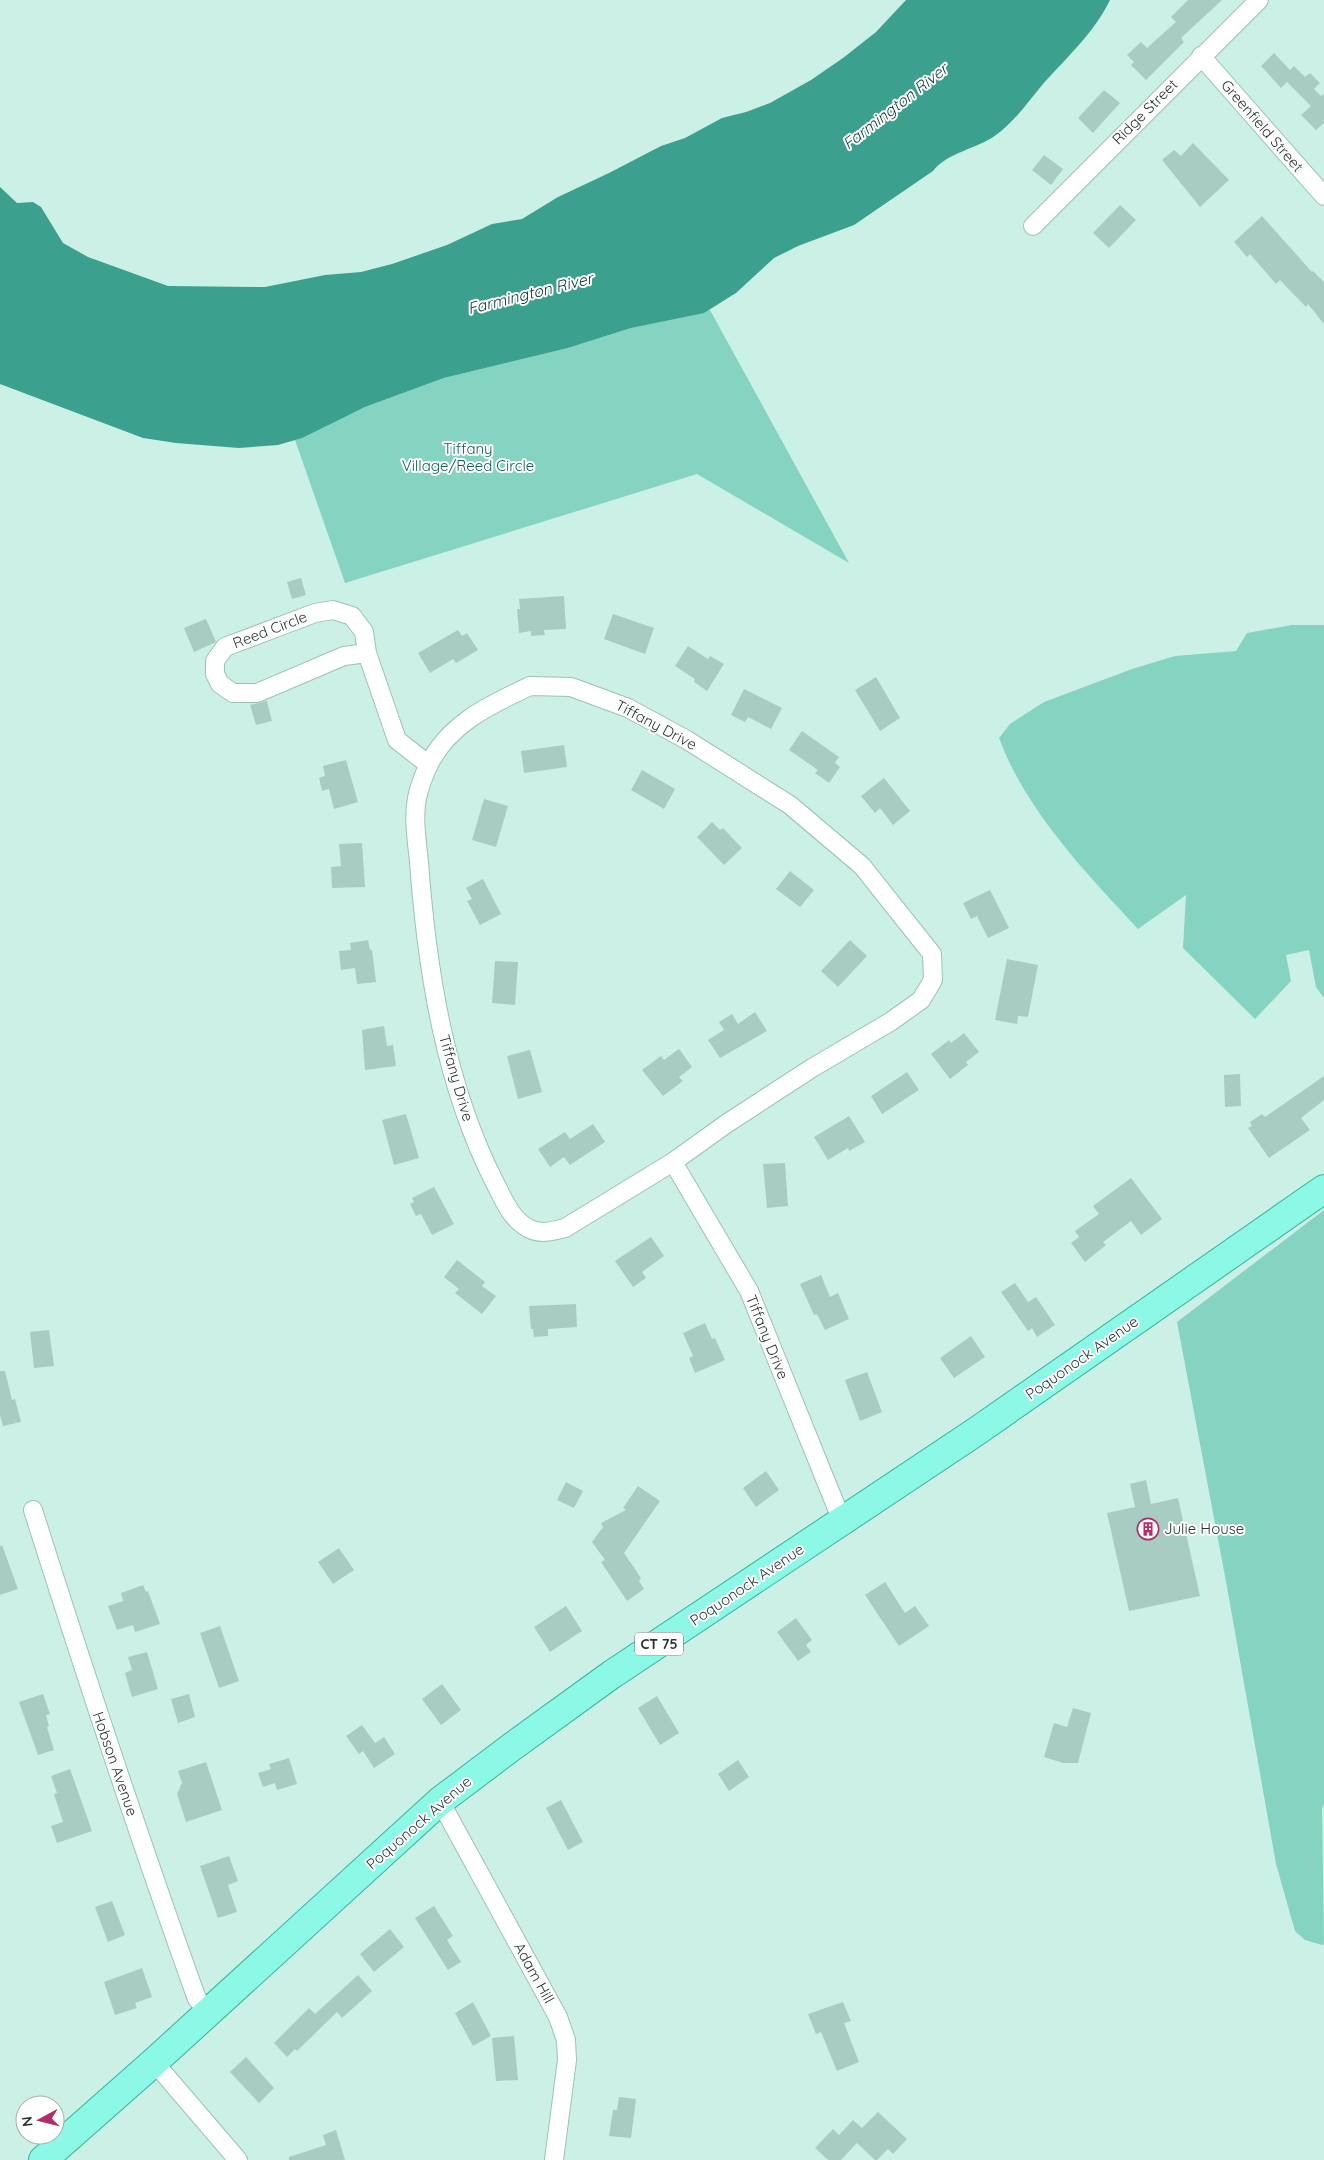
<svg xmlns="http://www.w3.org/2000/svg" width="1324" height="2160" font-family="Quicksand,sans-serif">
	<rect width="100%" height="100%" fill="#cbf1e7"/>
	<!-- green -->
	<path fill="#85d4c2" d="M710,310L849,563L697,474L345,583L295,440L365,407L444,378L568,348L631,328Z
		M1292,625H1324V998L1316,987L1309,950L1286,955L1291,981L1255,1019L1183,948L1186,895L1138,929C1086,873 1026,811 999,738L1010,724L1044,702L1132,669L1175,656L1236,651L1247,633Z
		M1324,1210V1804L1322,1808L1324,1944L1322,1945L1305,1940L1295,1931L1276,1864L1227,1587L1177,1322Z"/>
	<!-- water -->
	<path fill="#3ba08d" d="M906,0H1110C1094,33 1067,57 1043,84C1028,102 1016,120 996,135C977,149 948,152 933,171L854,225L798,246L774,258L736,293L704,313L631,328L568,348L444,378L365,407L302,438L278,445L239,448L176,443L143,438L0,384V187L17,203L33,202L41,207L63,243L88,257L168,286L265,287L325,275L361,272L392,264L447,245L492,224L522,219L558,197L609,173L661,146L685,138L722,118L746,112L770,103L811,80L843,58L876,32Z"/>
	<!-- building -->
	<path fill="#a7cdc3" d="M1188,0H1222L1181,38L1184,42L1146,80L1131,65L1134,62L1127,55L1141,42L1147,48L1176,22L1171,17Z
		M1274,53L1290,70L1294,66L1305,77L1310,73L1320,83L1314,89L1321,96L1324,94V123L1316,130L1301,115L1311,106L1287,82L1281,88L1261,66Z
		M1104,90L1120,103L1093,133L1078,118Z
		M1193,143L1229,180L1200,207L1162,160L1174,150L1181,156Z
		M1044,155L1063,169L1051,185L1032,170Z
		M1120,205L1136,220L1109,248L1093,233Z
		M1262,216L1312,272L1313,271L1324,282V324L1308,304L1306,307L1280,280L1276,284L1250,254L1247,257L1234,242Z
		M301,578L306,595L292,599L287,582Z
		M564,596L566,629L544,630L545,635L531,636V631L519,633L517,609H520L519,599Z
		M613,614L654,628L645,654L604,639Z
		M206,619L216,642L194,652L184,628Z
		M458,630L462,636L467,633L478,650L456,663L453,659L430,673L418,653Z
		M688,646L708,659L710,656L724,664L707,691L694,682L695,679L675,666Z
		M876,677L900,718L880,731L855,690Z
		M744,689L782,708L771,729L748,717L745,722L731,715Z
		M267,701L272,721L256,725L250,705Z
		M802,731L839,757L835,763L840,767L829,783L815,773L818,770L789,750Z
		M564,745L567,767L524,773L521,751Z
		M346,760L358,802L334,809L329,789L322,791L319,778L325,776L323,766Z
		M642,770L675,789L664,809L631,790Z
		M884,778L910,811L893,825L880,808L875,813L861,796Z
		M484,799L508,806L496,847L472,840Z
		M712,822L720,830L723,828L742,848L724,865L697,837Z
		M362,843L365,887L332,888L331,867L341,866L339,844Z
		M790,871L814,890L800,907L776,889Z
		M483,879L501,914L480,925L467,901L472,899L466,888Z
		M990,890L1009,928L988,938L977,916L971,919L963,903Z
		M368,940L370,950H372L376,982L357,984L355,968L341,970L339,951L351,950L350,943Z
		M850,940L867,956L838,987L821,971Z
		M1007,959L1038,965L1028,1017L1018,1016L1017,1024L995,1020Z
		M495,961L518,962L515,1005L492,1003Z
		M755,1012L767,1031L720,1058L708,1040L724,1030L719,1022L732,1014L738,1024Z
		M384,1026L387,1046L393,1045L396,1066L365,1070L362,1030Z
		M964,1033L979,1052L966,1062L968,1065L950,1079L931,1054L949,1040L951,1043Z
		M679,1049L692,1067L679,1077L683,1081L663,1096L642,1070L661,1056L664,1060Z
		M530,1050L542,1092L518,1099L507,1056Z
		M907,1072L919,1090L882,1114L871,1096Z
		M1240,1074L1241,1106L1225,1107L1224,1075Z
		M1324,1076V1100L1301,1118L1310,1130L1269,1158L1248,1128L1252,1126L1250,1122L1262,1114L1265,1117Z
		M406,1114L419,1158L394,1165L382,1120Z
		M849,1116L865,1142L849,1151L848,1148L828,1160L814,1137Z
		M593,1124L605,1142L570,1165L564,1157L550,1167L538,1149L565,1132L570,1139Z
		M785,1163L788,1206L767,1208L763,1164Z
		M1131,1178L1162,1219L1141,1235L1131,1221L1103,1242L1106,1245L1085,1262L1071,1243L1079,1237L1075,1231L1099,1214L1093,1206Z
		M434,1187L454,1224L432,1235L421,1214L416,1216L410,1204L414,1202L412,1198Z
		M651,1237L664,1256L642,1272L646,1278L633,1287L615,1261Z
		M457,1260L485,1282L482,1286L496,1296L482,1314L455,1293L459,1289L444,1277Z
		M821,1275L830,1297L838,1293L849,1319L825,1330L817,1314L814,1315L800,1284Z
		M1015,1283L1028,1302L1036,1297L1055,1325L1037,1337L1032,1328L1028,1331L1001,1292Z
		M576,1304L577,1327L548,1329V1336L534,1337L533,1329H531L529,1306Z
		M705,1323L712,1339L715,1338L725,1360L695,1373L689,1358L693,1356L683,1333Z
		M49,1330L54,1366L34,1368L30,1332Z
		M971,1336L985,1357L954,1378L940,1358Z
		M0,1371H5L12,1400L15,1399L21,1422L3,1426L0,1415Z
		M867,1372L882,1412L860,1421L845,1380Z
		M766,1471L779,1490L756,1507L743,1488Z
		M1146,1480L1151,1504L1178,1498L1200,1596L1129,1611L1107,1513L1135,1507L1130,1484Z
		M566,1482L583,1491L574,1508L557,1500Z
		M638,1486L660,1501L624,1553L641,1578L639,1581L644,1589L627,1601L601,1562L605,1560L592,1542L603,1527L601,1523L626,1510L623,1508Z
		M2,1545L18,1589L0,1595V1546Z
		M339,1548L354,1570L333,1584L318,1562Z
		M885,1582L905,1613L915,1606L929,1626L899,1646L865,1595Z
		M143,1585L146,1592L148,1591L160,1624L135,1632L133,1625L117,1630L108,1606L123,1601L121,1593Z
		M566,1606L582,1631L550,1652L534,1627Z
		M796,1618L812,1640L806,1645L811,1652L798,1661L777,1632Z
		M220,1626L239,1681L219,1688L200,1633Z
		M147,1652L158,1689L132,1697L125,1673L132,1670L128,1657Z
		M442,1684L461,1710L441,1725L422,1699Z
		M43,1694L50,1714L46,1715L49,1726L47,1727L54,1750L38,1755L19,1702Z
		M189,1694L195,1717L178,1723L171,1699Z
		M657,1696L679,1733L660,1745L638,1708Z
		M1073,1708L1091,1713L1078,1763H1063L1044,1757L1054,1723L1067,1727Z
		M362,1725L375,1743L384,1737L395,1754L374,1768L363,1751L359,1754L346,1736Z
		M289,1758L297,1784L277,1790L275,1783L263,1787L258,1773L271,1769L269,1764Z
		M738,1760L749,1777L729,1791L718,1774Z
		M206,1762L222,1810L186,1822L177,1794L182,1783L178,1771Z
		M70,1769L92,1831L57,1843L51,1826L63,1822L54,1794L57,1793L51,1776Z
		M561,1800L583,1842L568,1850L546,1808Z
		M229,1856L238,1881L228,1885L237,1912L218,1918L200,1866Z
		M112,1901L125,1935L108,1942L95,1907Z
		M434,1906L453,1936L447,1940L461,1962L448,1970L415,1918Z
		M390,1929L404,1947L374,1972L360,1954Z
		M142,1968L152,1997L135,2003L137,2008L115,2015L104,1982Z
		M358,1975L372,1991L342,2018L337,2012L297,2051L295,2049L287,2057L274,2043L309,2008L315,2014Z
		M473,2002L491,2036L473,2046L455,2013Z
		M843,2002L851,2021L844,2023L859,2062L837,2071L821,2032L816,2034L808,2014Z
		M514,2036L518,2080L496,2081L492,2038Z
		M246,2057L274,2088L259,2103L230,2072Z
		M619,2097L636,2099L631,2138L609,2136L613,2110H617Z
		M878,2112L907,2139L893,2154L888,2149L877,2160H875L857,2143L841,2160H828L815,2148L833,2129L839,2135L853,2120L862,2128Z
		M336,2130L345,2160H289V2157L326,2145L323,2135Z"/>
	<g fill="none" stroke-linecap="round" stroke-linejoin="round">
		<!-- minor casing -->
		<g stroke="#9cc1b8" stroke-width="20">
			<path id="minor" d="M1201,56L1324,196
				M1033,226L1259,0
				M367,653L364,632L352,616L333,610L315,613L225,647L215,661V674L220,684L233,693H257L344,656L367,653L397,740L429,765
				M530,686L571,687L628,708L687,740L790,805L862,866L932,954L933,980L921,1000L890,1022L812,1068L726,1124L673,1162L565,1228C553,1231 540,1235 528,1228C511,1219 504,1200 495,1183C445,1085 427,971 419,862C417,842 413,818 417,798C419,788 424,775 428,766C449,723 490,705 530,686Z
				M673,1162L749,1291L842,1521
				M33,1510C85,1674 139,1838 197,1999L208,2011
				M440,1801L558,2017L566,2040L567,2060L554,2160
				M154,2062L238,2160"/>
		</g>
		<!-- primary casing -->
		<g stroke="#37b29d" stroke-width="30">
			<path id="primary" d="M43,2160L154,2062L440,1801L513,1746L611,1675L977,1431L1324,1189"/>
		</g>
		<!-- minor -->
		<use href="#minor" stroke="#fff" stroke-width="18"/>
		<!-- primary -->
		<use href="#primary" stroke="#8cf9e6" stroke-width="28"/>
	</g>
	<!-- icons -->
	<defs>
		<g id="building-ring" transform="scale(1.125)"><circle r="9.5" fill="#fff" stroke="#b52c6a" stroke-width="1.5"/><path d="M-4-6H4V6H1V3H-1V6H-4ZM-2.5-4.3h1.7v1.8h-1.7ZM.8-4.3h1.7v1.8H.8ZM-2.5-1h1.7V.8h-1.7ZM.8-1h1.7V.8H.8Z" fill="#b52c6a"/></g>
	</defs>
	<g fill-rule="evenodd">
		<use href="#building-ring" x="1148" y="1529"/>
	</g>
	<g text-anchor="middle" stroke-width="4" stroke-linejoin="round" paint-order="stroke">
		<!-- shield labels -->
		<rect fill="#fff" stroke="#687270" stroke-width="1" x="635" y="1632.5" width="48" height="23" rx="4"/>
		<g font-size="14" font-weight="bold" fill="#273632">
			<text x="659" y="1649">CT 75</text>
		</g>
		<!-- street labels -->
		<g font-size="15" fill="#273632" stroke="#fff">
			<text transform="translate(1145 112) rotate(-45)" y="5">Ridge Street</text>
			<text transform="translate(1262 126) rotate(49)" y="5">Greenfield Street</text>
			<text transform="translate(270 630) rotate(-21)" y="5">Reed Circle</text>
			<text transform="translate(656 725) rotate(28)" y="5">Tiffany Drive</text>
			<text transform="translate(456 1078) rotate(74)" y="5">Tiffany Drive</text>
			<text transform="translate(767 1337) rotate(68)" y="5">Tiffany Drive</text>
			<text transform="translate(1082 1358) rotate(-35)" y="5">Poquonock Avenue</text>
			<text transform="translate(747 1585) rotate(-34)" y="5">Poquonock Avenue</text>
			<text transform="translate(115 1764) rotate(71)" y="5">Hobson Avenue</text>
			<text transform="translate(419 1823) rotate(-41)" y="5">Poquonock Avenue</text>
			<text transform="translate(534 1973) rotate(61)" y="5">Adam Hill</text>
		</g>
		<!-- park labels -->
		<g font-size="15" fill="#126255" stroke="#fff">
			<text x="468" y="454">Tiffany<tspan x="468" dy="17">Village/Reed Circle</tspan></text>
		</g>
		<!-- poi labels -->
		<g font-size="15" fill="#273632" stroke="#fff" text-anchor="start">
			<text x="1164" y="1534">Julie House</text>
		</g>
		<!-- water labels -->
		<g font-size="16" font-style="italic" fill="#0c3a32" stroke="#fff">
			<text transform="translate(895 106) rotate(-38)" y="6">Farmington River</text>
			<text transform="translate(530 293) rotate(-14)" y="6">Farmington River</text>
		</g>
	</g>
	<!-- north arrow -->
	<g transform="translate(40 2120) rotate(263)"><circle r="24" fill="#ffffff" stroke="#a9afad"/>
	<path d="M0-4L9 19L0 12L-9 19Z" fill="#b52c6a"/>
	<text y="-8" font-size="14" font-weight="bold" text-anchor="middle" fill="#273632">N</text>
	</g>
</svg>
